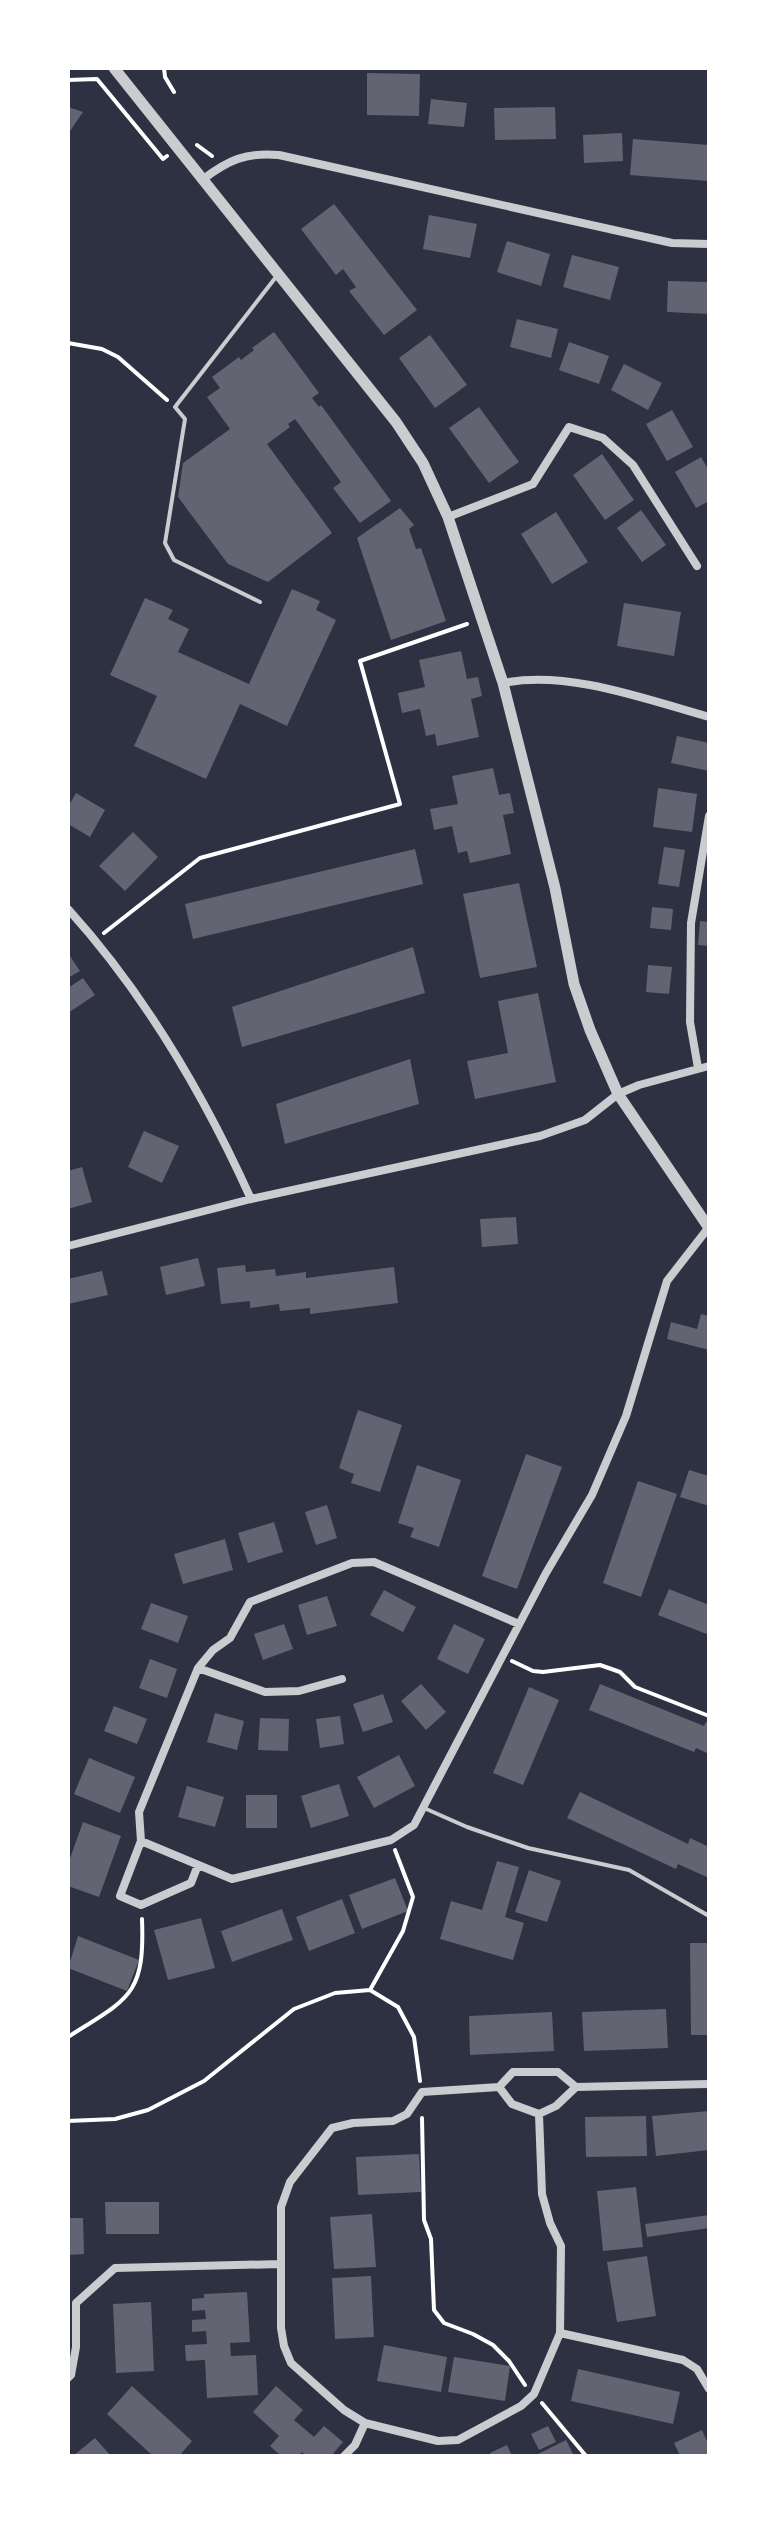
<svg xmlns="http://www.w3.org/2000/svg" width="777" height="2524" font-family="Montserrat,sans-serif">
	<rect width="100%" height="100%" fill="#2d3142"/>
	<!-- building -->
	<path fill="#626471" d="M367,73L420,74L419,116L367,115Z
		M431,99L467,103L464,127L428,124Z
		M68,107L83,112L68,134Z
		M555,107L556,139L495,140L494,108Z
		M622,133L623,161L584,163L583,135Z
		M633,139L709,145V181L630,175Z
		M334,204L417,310L384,335L349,291L356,287L343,269L336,275L301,229Z
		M429,215L477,224L470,258L423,249Z
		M507,241L550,254L541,286L497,272Z
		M572,255L619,267L610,300L563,287Z
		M668,281L709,282V314L667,312Z
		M517,319L558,329L551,358L510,347Z
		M274,332L319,393L312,398L319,407L321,405L391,501L360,523L333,488L341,482L295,419L288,424L290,427L267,444L332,533L268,582L228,564L178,497L183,463L230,429L207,397L220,388L212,377L239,357L241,360L254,350L252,348Z
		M430,335L467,385L435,408L399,358Z
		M569,342L609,356L599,384L559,370Z
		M624,364L662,383L648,410L611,390Z
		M479,407L519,462L489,483L449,428Z
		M672,410L693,447L667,461L646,424Z
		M602,454L634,500L605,520L573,475Z
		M701,457L709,471V501L696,508L675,472Z
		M400,508L414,525L409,529L416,549L421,548L446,621L391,640L357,538Z
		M641,510L666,545L642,562L617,528Z
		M556,512L588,562L552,584L521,534Z
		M292,589L320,601L316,610L336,620L287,726L240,704L206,779L134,746L157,696L110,675L145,598L173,610L168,619L189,629L178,652L249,684Z
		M624,603L681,612L674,656L617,646Z
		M461,651L467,679L478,677L482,696L471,699L479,737L437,746L435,734L426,736L420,709L402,713L398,693L425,687L419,660Z
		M677,736L709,743V771L671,763Z
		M493,768L499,795L510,793L514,813L503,815L511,854L470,863L467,851L458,853L452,826L434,830L430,809L458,804L452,776Z
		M658,788L697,794L692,832L653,827Z
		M76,793L105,810L90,837L68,824V807Z
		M133,832L158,857L125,891L99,866Z
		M664,847L685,850L679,887L658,884Z
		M415,849L423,884L193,939L185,904Z
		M519,883L537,967L480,978L463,894Z
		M652,907L673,909L671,930L650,928Z
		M700,921L709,922V946L698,945Z
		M413,947L425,993L242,1047L232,1007Z
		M70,956L80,971L68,978V957Z
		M648,965L672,967L669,994L646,992Z
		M83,978L95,995L68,1013V988Z
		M538,993L556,1082L475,1099L467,1061L508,1053L498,1001Z
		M410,1059L419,1104L285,1144L276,1104Z
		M144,1131L179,1146L162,1183L128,1167Z
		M82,1167L92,1202L68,1209V1171Z
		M516,1217L518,1244L482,1247L480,1219Z
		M198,1258L205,1286L166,1295L160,1267Z
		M245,1265L246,1272L275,1269L276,1276L306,1272V1278L394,1267L398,1303L310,1314V1308L280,1311L279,1304L250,1308V1301L221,1304L217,1268Z
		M102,1271L108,1295L68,1304V1279Z
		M701,1314L709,1316V1350L667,1339L671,1322L697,1329Z
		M358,1410L402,1425L380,1492L351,1483L354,1474L339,1468Z
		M526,1454L562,1467L517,1589L482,1576Z
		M417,1465L461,1480L439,1547L410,1537L414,1528L398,1523Z
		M689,1470L709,1476V1506L680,1497Z
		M638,1481L677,1494L641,1597L603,1583Z
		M327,1505L337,1538L316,1545L305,1512Z
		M274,1522L283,1552L248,1563L238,1533Z
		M225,1539L233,1570L183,1584L174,1554Z
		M669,1589L709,1605V1635L658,1615Z
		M384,1590L416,1607L403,1632L370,1615Z
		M327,1596L337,1626L307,1635L298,1605Z
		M151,1603L188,1616L178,1643L141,1629Z
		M284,1624L293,1649L263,1660L254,1634Z
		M454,1624L485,1639L468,1674L437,1659Z
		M150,1659L177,1669L167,1698L139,1688Z
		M421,1684L446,1712L426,1730L401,1701Z
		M600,1684L704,1726L706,1722L709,1723V1754L696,1748L694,1752L589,1710Z
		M529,1687L559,1700L523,1785L493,1773Z
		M383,1694L393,1722L363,1732L353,1704Z
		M114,1706L147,1719L137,1744L104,1731Z
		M215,1713L244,1721L237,1750L207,1742Z
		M340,1716L344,1744L320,1748L316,1719Z
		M260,1718L289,1719L288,1751L258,1750Z
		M399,1755L415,1786L374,1808L357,1777Z
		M89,1758L135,1777L120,1813L74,1794Z
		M339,1784L349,1816L311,1828L301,1796Z
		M187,1786L224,1797L215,1827L178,1817Z
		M580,1792L688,1844L690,1838L709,1847V1878L678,1864L676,1869L567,1818Z
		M246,1795H277V1828H246Z
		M83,1822L121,1836L99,1897L68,1886V1864Z
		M497,1861L519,1867L505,1917L524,1923L513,1960L440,1939L451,1901L482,1910Z
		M529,1870L561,1881L547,1922L515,1912Z
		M395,1878L408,1911L362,1929L349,1895Z
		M342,1899L355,1933L309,1951L296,1917Z
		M282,1909L293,1940L232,1962L221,1931Z
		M201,1918L215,1968L168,1980L154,1930Z
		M78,1936L139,1960L127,1991L68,1968Z
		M690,1943H709V2035H691Z
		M666,2009L668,2048L584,2051L582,2012Z
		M552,2012L554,2051L470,2055L469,2016Z
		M709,2111V2150L656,2156L652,2116Z
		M646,2116L647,2156L586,2157L585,2117Z
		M419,2154L421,2192L358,2195L356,2157Z
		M636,2187L643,2247L603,2251L597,2191Z
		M105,2202H159V2234H106Z
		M372,2214L376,2267L334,2269L330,2217Z
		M709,2215V2228L647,2237L645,2224Z
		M68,2218H83L84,2254L68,2255Z
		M647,2256L656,2316L617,2322L607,2262Z
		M371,2276L374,2337L335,2339L332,2278Z
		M247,2292L250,2342L230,2343L231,2356L256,2355L258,2395L207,2398L205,2360L186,2361L185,2345L207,2344L206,2331L192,2332V2320L206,2319L205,2310L192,2311V2299L204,2298V2294Z
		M151,2302L154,2371L116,2373L113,2304Z
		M384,2345L447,2357L441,2392L377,2381Z
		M454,2357L510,2366L505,2401L448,2392Z
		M578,2369L680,2392L673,2424L571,2401Z
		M132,2386L192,2441L179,2456H153L107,2414Z
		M276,2386L303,2410L294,2420L314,2437L324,2426L343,2442L331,2456H306L302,2452L299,2456H281L270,2446L279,2436L253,2412Z
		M548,2426L556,2442L539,2450L531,2434Z
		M702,2430L709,2446V2456H680L674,2443Z
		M95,2438L111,2456H73Z
		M566,2440L574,2456H534Z
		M507,2445L512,2456H491L490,2453Z"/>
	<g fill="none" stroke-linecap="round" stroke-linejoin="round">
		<!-- path -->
		<path stroke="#fff" stroke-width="4" d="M164,68L165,77L174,92
			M68,80L97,79L163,159L167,156
			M197,145L212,156
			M68,343L102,349L118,357L167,400
			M104,933L200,858L400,804L360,661L467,624
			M512,1661L533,1671L543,1672L600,1665L620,1672L635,1687L709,1716
			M370,1990L403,1931L413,1897L395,1850
			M68,2037C129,1998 145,1996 142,1919
			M422,2118L424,2220L431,2239L434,2310L444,2323L473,2334L493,2345L509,2361L525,2385
			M68,2121L115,2119L148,2110L204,2081L294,2009L335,1993L370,1990L398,2007L414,2037L420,2081
			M542,2403L586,2456"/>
		<!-- service -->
		<path stroke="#caccd0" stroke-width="4" d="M260,602L174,560L165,543L185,419L175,407L276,277
			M424,1808L467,1827L528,1848L629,1870L709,1916"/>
		<!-- minor -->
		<path stroke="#caccd0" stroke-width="8" d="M202,180C228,160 246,152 279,155L672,243L709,244
			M448,517L533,484L569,427L603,438L633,465L697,566
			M503,683C568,670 645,699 709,717
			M68,909C145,994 204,1095 251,1199
			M698,1068L690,1022L691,923L709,816
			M68,1246L251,1199L540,1136L585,1120L618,1094L639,1085L709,1066
			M198,1668L265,1692L299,1691L342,1679
			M141,1841L139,1812L198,1668L213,1650L230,1638L250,1602L352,1563L374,1562L519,1624
			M198,1865L191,1883L141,1905L120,1896L141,1841L232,1879L391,1840L414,1825L546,1573L592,1495L626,1416L667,1281L709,1227
			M513,2072H558L576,2087L556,2106L539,2114L512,2104L499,2087Z
			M499,2087L422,2092L407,2114L393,2121L353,2123L332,2128L290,2182L281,2207V2328L284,2346L291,2363L344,2410L365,2423L438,2441L458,2440L521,2406L534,2394L560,2333L561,2246L550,2223L542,2194L539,2114
			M576,2087L709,2084
			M560,2333L683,2360L697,2369L709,2389
			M68,2378L71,2375L76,2347V2303L115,2268L280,2264
			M344,2456L355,2445L365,2423"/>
		<!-- tertiary -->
		<path stroke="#caccd0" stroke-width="11" d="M114,68L396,422L423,463L448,517L503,683L555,888L574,984L590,1030L618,1094L709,1228"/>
	</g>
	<!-- border -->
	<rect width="777" height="2524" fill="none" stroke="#ffffff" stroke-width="140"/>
</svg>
